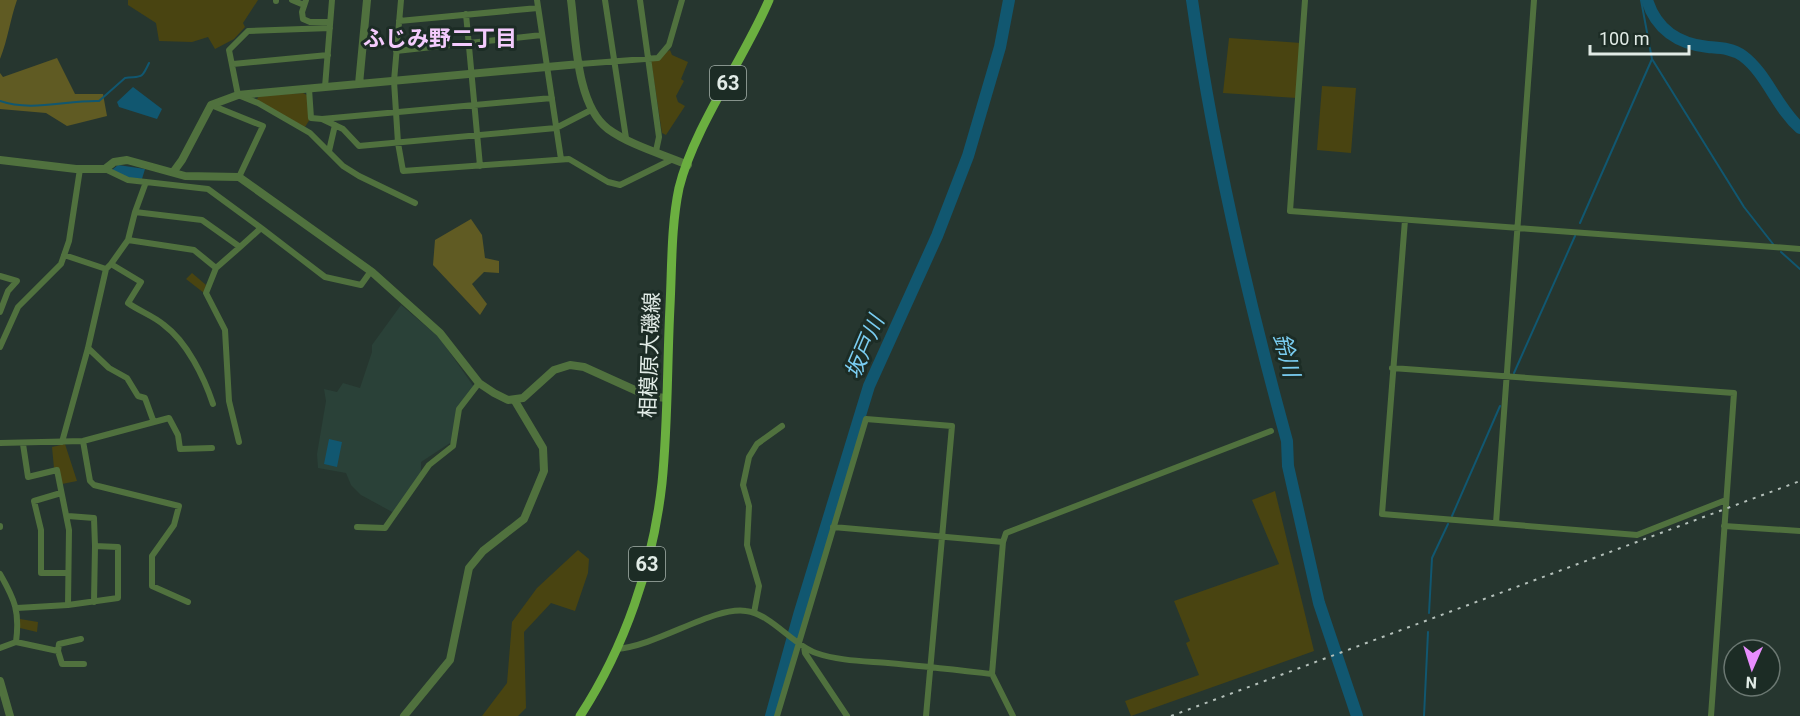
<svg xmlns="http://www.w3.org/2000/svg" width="1800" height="716" font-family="Roboto,'Noto Sans JP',sans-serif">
	<rect width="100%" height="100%" fill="#26362f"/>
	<!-- built -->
	<path fill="#2a4138" d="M401,305L439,337L474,387L457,409L453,441L421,462V474L394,513L361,495L351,485L346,473L318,468L317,454L326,401L324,389L337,392L343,383L360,388L372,352V345Z"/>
	<!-- green -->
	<path fill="#494411" d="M128,0H258L243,23L245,27L234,39L215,49L208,37L192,42L159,41L156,23L128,5Z
		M1229,38L1301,43L1297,98L1223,93Z
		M670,50L672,55L688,62L681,79L684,81L676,96L678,102L685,106L666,135L662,133L651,61Z
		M1322,86L1356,88L1351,153L1317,150Z
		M303,93L307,95L310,119L305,127L256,101L259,96Z
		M192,273L206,285L204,293L186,279Z
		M65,444L77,481L62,484L54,468L52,447Z
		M1275,491L1314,651L1131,716L1125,701L1199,675L1186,643L1190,641L1174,601L1279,564L1252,500Z
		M578,550L589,559L588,573L575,611L551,603L524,632L526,708L518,716H482L507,683L512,622L537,588Z
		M20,619L38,622L37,632L20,628Z"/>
	<!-- forest -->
	<path fill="#605b23" d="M0,0H17C10,20 8,39 0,59Z
		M57,58L75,94H103L107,116L67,126L46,113L0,109V73L3,77Z
		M471,219L482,235L485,258L499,261V273L484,272L472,284L487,304L480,315L433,265L435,240Z"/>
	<!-- water -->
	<path fill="#115770" d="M133,87L162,109L157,119L119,107L117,102Z
		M118,165L145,169L142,179L129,178L112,170Z
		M329,439L342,442L337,467L324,464Z"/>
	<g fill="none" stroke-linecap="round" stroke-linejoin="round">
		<!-- stream -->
		<path stroke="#115770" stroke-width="2" d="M1641,0L1652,59L1744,207L1773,244
			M0,101C31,112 67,100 99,101L125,78C142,76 141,80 149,63
			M1580,223L1652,59
			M1781,252L1800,269
			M1514,373L1575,236
			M1452,516L1500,406
			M1429,613L1432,558L1448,524
			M1424,716L1428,632"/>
		<!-- river -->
		<path stroke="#115770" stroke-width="12" d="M1192,0C1213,149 1247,296 1287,441L1288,466L1319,603L1357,716
			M1647,0C1656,29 1678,44 1708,47C1720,48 1732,48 1743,56C1767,74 1777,108 1800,128
			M771,716L799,615L869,386L937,236L968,156L1000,47L1009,0"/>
		<!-- minor -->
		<path stroke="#50713e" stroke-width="6" d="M292,0L304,5
			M306,0L302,12L303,19L310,22H330
			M401,0L394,81L398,143L403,171L569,159L608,182L620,185L673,159
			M537,0L561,159
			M605,0L626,138
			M640,0L659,137L656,151
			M1305,0L1290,211L1800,249
			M276,1V0
			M466,14L480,166
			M399,21L538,8
			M330,28L248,31L229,50L238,95L258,103L310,133L343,166L359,176L415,203
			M396,51L542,35
			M233,64L328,55
			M580,64L658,58L669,45L682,0
			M325,87L332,0
			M309,89L311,118L322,119L343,129L359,146L556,128L591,110
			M211,105L263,126L239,177
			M322,119L552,98
			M329,151L335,125
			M105,169L128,180L146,182L135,212L202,220L240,247L216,268L194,250L128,240L111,264L141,282L128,303C139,311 154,316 164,325C187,342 204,377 213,404
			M146,182L208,189L261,228L240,247
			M1405,220L1382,514L1637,535L1726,500
			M261,228L325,277L361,285L371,271
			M128,240L135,212
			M64,255L106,269
			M216,268L206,293L225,330L229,401L239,442
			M0,276L17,281L8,291L0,312
			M0,347L18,307L61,264L69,241L80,169
			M88,348L109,368L127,378L138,396L145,398L153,420
			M1392,368L1734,393L1711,716
			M83,441L90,481L94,485L179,506L174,525L152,556V586L188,602
			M62,442L88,348L106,269L111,264
			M0,443L83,441L169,418L178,435L180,449L212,448
			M61,493L34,501L41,530V573H68
			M68,516L94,518L95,546L118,547V598L68,605
			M1496,523L1534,0
			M0,526V527
			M1724,526L1800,531
			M357,527L385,528L429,465L453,446L459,409L479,383
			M833,527L1003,542
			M0,574C15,600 20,612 16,642L0,648
			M94,602L95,546
			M17,608L68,605L69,530L57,470L28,477L23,444
			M754,613L759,586L747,545L749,506L743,485L749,457L757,444L782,426
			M16,642L58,651L62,664H84
			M804,647L805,653L847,716
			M616,649C658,646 713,606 746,611C771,614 793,645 816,653C839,661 864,661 888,663C923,666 957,670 992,674L1003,542L1006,533L1271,431
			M58,651L59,644L81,639
			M992,674L1013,716
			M777,716L866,419L952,426L926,716"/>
		<!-- tertiary -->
		<path stroke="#50713e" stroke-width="8" d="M571,0C576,38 576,105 608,129C630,145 662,154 688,165
			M359,84L367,0
			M0,160L76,169H105L114,162L127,160L185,176L239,177L372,272L440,333L479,383L494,393L508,400L523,398L554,370L570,365L584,367L648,396L666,398
			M174,171L182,160L211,105L238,95L580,64
			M0,681L10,716
			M404,716L450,660L469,568L483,551L524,519L544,471L543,448L515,401"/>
		<!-- primary -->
		<path stroke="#6baf40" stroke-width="9" d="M580,716C625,647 653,565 662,483C668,424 667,365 670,306C672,267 671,226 679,188C694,127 744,59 769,0"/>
		<!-- rail -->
		<path stroke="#b3bfb9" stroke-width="2" stroke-dasharray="3 6" stroke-linecap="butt" d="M1171,716L1800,481"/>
	</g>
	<g text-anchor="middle" stroke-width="6" stroke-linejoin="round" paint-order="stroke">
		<!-- shield labels -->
		<g fill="#1c2c25" stroke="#a6b2ac" stroke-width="1.5">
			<rect x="710" y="66" width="36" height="34" rx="4.5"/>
			<rect x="629" y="547" width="36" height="34" rx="4.5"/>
		</g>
		<g font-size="20" font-weight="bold" fill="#e1ebe6">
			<text x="728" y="90">63</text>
			<text x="647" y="571">63</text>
		</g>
		<!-- street labels -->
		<g font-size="21" fill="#e1ebe6" stroke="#1c2c25">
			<text transform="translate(650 355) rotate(-88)" y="7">相模原大磯線</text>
		</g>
		<!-- neighbourhood labels -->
		<g font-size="22" font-weight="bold" fill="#f4cbfd" stroke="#1c2c25">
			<text x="440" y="46">ふじみ野二丁目</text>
		</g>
		<!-- water labels -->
		<g font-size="22" font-style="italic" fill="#7acdf1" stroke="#1c2c25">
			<text transform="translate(864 347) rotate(-67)" y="8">坂戸川</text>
			<text transform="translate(1287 355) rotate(75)" y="8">鈴川</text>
		</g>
	</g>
	<!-- north arrow -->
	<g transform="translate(1752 668) rotate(183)"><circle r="28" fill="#1c2c25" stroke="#6b7872" stroke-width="1.5"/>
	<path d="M0-4.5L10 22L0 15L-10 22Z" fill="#e98dfe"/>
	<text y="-9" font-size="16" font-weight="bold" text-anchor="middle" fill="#e1ebe6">N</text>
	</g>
	<!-- scale -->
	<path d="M1590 45v9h99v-9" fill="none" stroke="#e1ebe6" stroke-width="3"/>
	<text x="1599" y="45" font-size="18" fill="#e1ebe6" stroke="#1c2c25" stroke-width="4.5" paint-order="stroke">100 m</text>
</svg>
